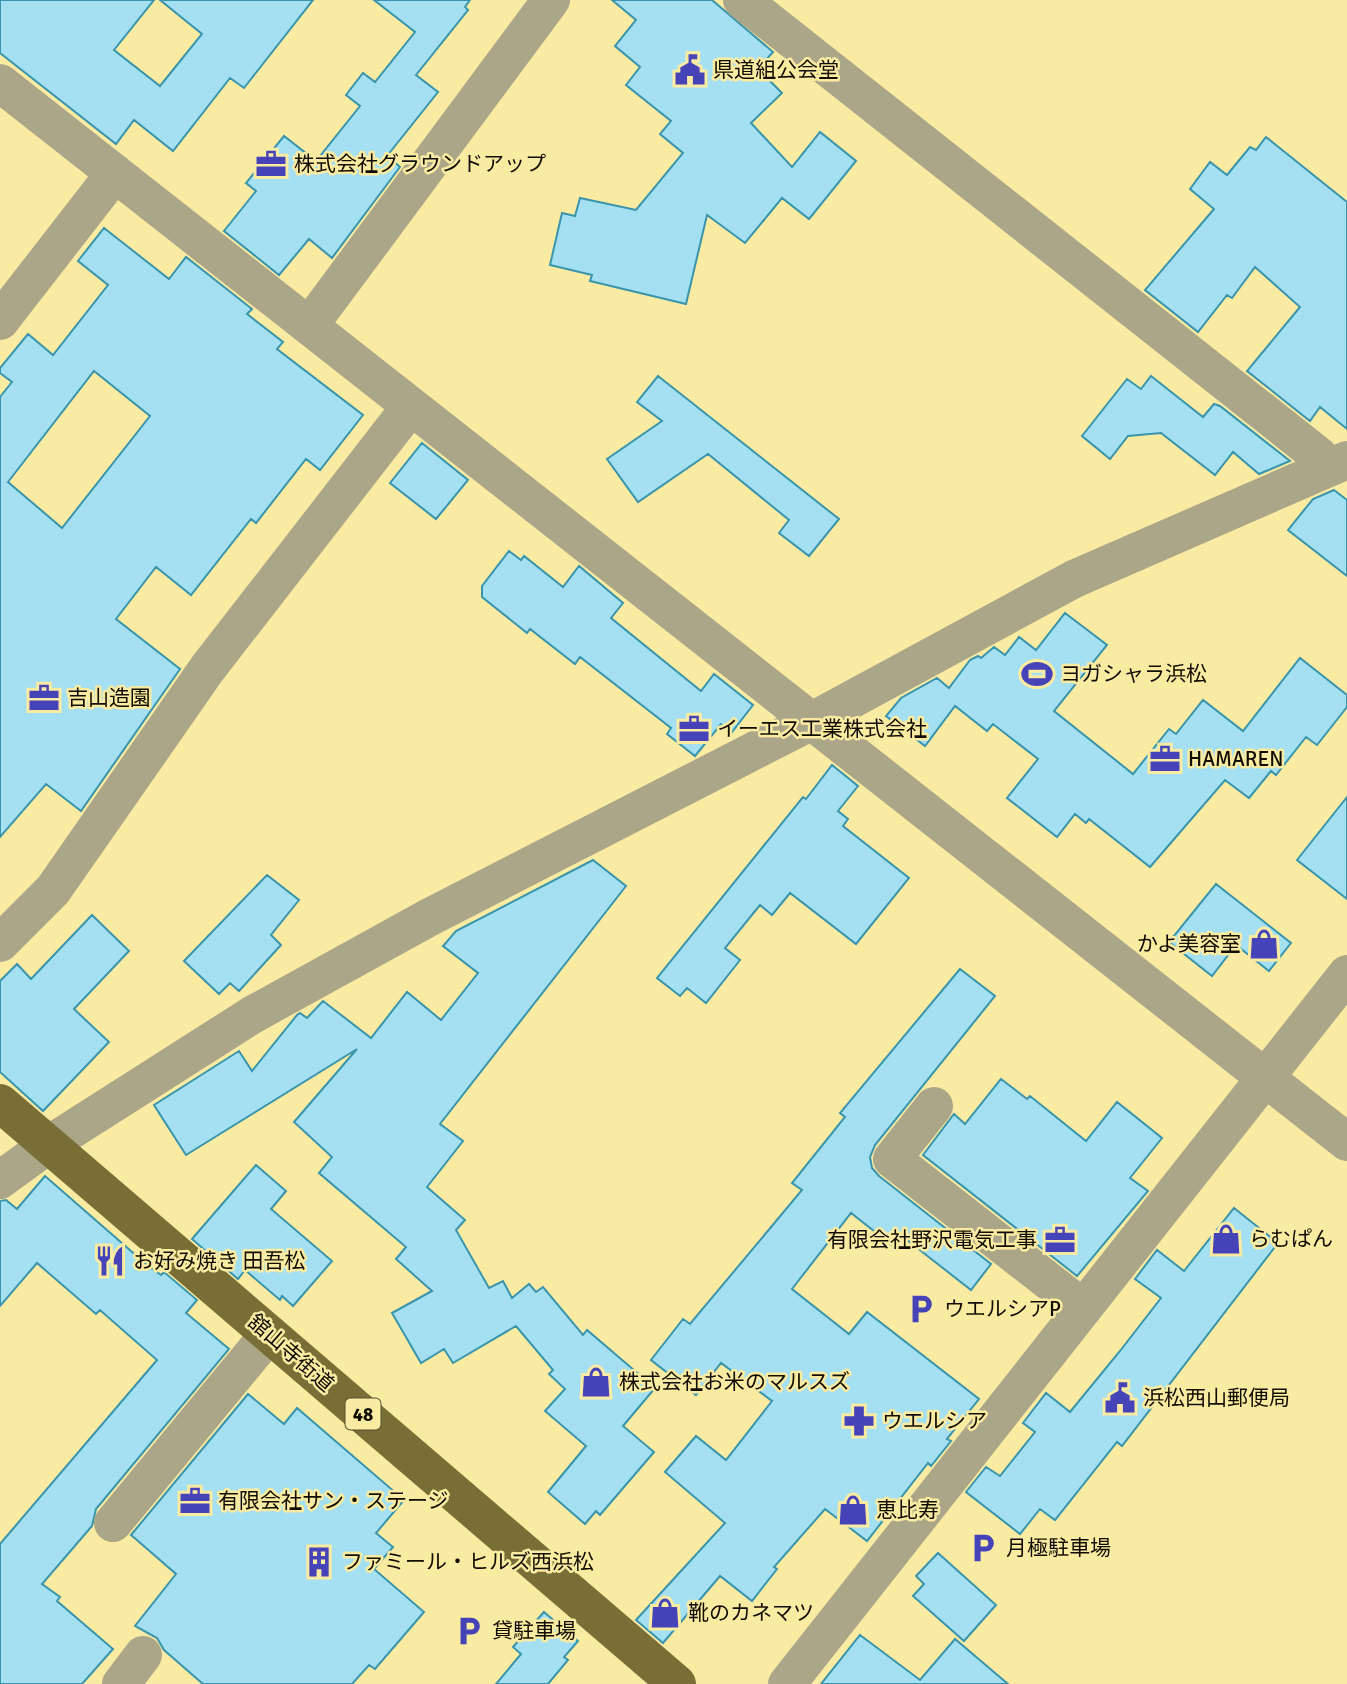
<svg xmlns="http://www.w3.org/2000/svg" width="1347" height="1684" font-family="Signika,'Noto Sans JP',sans-serif">
	<rect width="100%" height="100%" fill="#faeba3"/>
	<!-- building -->
	<path fill="#a4e0f2" stroke="#3994ac" stroke-width="2" fill-rule="evenodd" d="M0,0H154L114,50L160,86L202,34L160,0H313L244,88L230,78L173,151L134,120L116,144L0,53Z
		M374,0H470L465,7L468,10L416,75L438,92L387,156L400,167L332,258L309,239L279,275L224,231L256,191L246,183L284,136L316,161L360,106L346,95L363,73L375,82L415,32Z
		M612,0H712L773,52L758,69L782,93L751,123L792,167L820,132L856,161L809,219L782,198L745,243L707,215L686,304L590,281L592,275L550,265L562,213L575,216L580,198L636,210L683,153L660,134L671,121L626,85L640,67L615,46L636,20Z
		M1266,137L1347,202V429L1320,407L1310,421L1247,371L1300,307L1255,267L1232,298L1227,295L1198,332L1145,290L1214,209L1190,189L1210,162L1227,175L1250,147L1256,150Z
		M104,228L169,279L186,257L252,309L247,314L283,342L277,349L363,415L320,470L306,459L256,523L251,519L191,595L156,567L116,619L180,669L81,811L46,784L0,837V397L12,382L0,373V368L28,334L53,355L108,285L78,261ZM94,371L150,416L62,528L8,482Z
		M658,376L839,519L809,556L779,533L789,520L708,454L638,502L607,459L662,421L637,402Z
		M1151,376L1203,417L1214,404L1220,406L1290,461L1259,474L1233,452L1215,475L1161,433L1128,436L1110,459L1082,436L1127,379L1141,389Z
		M422,443L468,480L436,519L390,483Z
		M1334,490L1347,500V576L1288,530L1313,499Z
		M509,551L521,560L524,556L563,587L579,566L623,603L611,618L701,691L714,674L753,705L732,732L721,724L695,756L667,734L671,728L580,657L575,664L530,629L527,633L482,597V586Z
		M1065,613L1107,645L1054,711L1133,774L1169,729L1176,734L1203,700L1243,731L1300,658L1347,695V707L1317,745L1306,737L1276,775L1271,771L1249,798L1225,780L1150,867L1089,819L1086,823L1075,814L1057,837L1007,798L1038,759L993,724L987,731L955,706L925,746L886,716L901,698L937,678L949,688L970,660L978,656L981,658L994,647L1005,655L1019,637L1036,650Z
		M832,765L858,786L838,811L848,819L843,826L909,878L856,944L790,893L772,915L760,905L725,948L740,960L706,1003L687,988L680,996L657,978L803,797L806,799Z
		M1347,797V899L1297,860Z
		M593,860L626,886L440,1124L463,1141L427,1187L465,1220L456,1230L489,1288L503,1281L512,1298L529,1284L536,1292L543,1287L583,1335L587,1330L655,1388L623,1426L654,1452L600,1515L596,1511L585,1524L548,1492L586,1446L545,1411L565,1389L549,1374L553,1370L516,1326L453,1363L444,1349L421,1363L392,1313L432,1291L396,1259L406,1247L319,1173L332,1157L294,1122L357,1049L186,1155L154,1105L239,1051L252,1071L297,1015L300,1013L307,1018L323,1001L371,1038L407,992L441,1020L478,973L443,946L456,931Z
		M267,875L299,900L271,935L281,945L239,991L230,983L219,994L184,961Z
		M1216,884L1291,943L1269,971L1236,945L1212,976L1169,942Z
		M92,915L129,951L74,1009L109,1042L43,1111L0,1072V981L17,964L31,979Z
		M960,969L995,996L875,1145L870,1157L872,1168L879,1176L991,1264L971,1290L907,1240L898,1250L851,1213L792,1289L849,1334L867,1312L979,1399L947,1439L951,1441L931,1466L928,1463L867,1541L825,1509L774,1567L777,1569L752,1601L720,1576L663,1643L636,1620L725,1523L665,1472L696,1436L726,1460L772,1401L721,1363L696,1395L651,1360L683,1319L690,1324L802,1190L792,1183L845,1117L840,1113Z
		M1001,1079L1027,1099L1030,1096L1086,1141L1117,1102L1162,1138L1130,1178L1148,1191L1077,1276L923,1155L954,1114L965,1124Z
		M256,1165L286,1191L271,1209L332,1261L293,1306L282,1296L280,1300L245,1270L238,1279L192,1239Z
		M45,1176L147,1265L161,1275L164,1272L197,1300L186,1313L229,1349L96,1509L92,1526L42,1584L60,1597L57,1601L113,1649L82,1684H0V1544L157,1360L100,1310L96,1314L37,1263L0,1306V1201L6,1200L17,1209Z
		M1234,1208L1278,1243L1122,1446L1117,1442L1055,1520L1040,1509L1020,1534L966,1492L986,1467L1000,1476L1035,1432L1023,1423L1046,1393L1070,1412L1120,1351L1161,1298L1135,1279L1157,1250L1184,1271Z
		M248,1394L284,1424L297,1408L404,1500L376,1533L393,1547L374,1569L424,1612L375,1669L369,1665L352,1684H203L164,1650L157,1638L135,1626L176,1574L131,1535Z
		M938,1553L996,1605L964,1641L913,1596L924,1584L916,1576Z
		M544,1612L578,1641L564,1657L568,1660L548,1684H496L521,1654L513,1647Z
		M860,1635L920,1680L955,1639L1008,1684H821Z"/>
	<g fill="none" stroke-linecap="round" stroke-linejoin="round">
		<!-- minor -->
		<path stroke="#aca689" stroke-width="38" d="M742,0L1319,456L1324,469
			M0,83L1347,1142
			M0,321L115,173
			M309,326L551,0
			M0,943L53,890L207,669L411,406
			M934,1106L892,1159L1083,1308
			M48,1145L252,1015L428,918L812,721L1074,579L1347,460
			M113,1523L269,1334
			M121,1684L143,1655"/>
		<!-- tertiary -->
		<path stroke="#aca689" stroke-width="38" d="M0,1180L48,1145
			M787,1684L1347,974"/>
		<!-- primary -->
		<path stroke="#796e35" stroke-width="38" d="M0,1103L677,1684"/>
	</g>
	<!-- icons -->
	<defs>
		<g id="civic-bare" transform="scale(2.415)"><path d="M-.6-6.5H3V-4.5H.6V-3L4-1V1h2V6H-6V1h2V-1L-.6-3ZM-1.2 2.5V6h2.4V2.5Z" fill="#4643b9" stroke="#faeba3" stroke-width="2.5" paint-order="stroke"/></g>
		<g id="office-bare" transform="scale(2.415)"><path d="M-6-3h4V-5.5h4V-3h4V5H-6ZM-1-4.5V-3h2v-1.5ZM-6 0V1H6V0Z" fill="#4643b9" stroke="#faeba3" stroke-width="2.5" paint-order="stroke"/></g>
		<g id="stadium-bare" transform="scale(2.415)"><path d="M0-5a6.5 5 0 1 0 0 10a6.5 5 0 1 0 0-10ZM-3.5-1.8h7v3.6h-7Z" fill="#4643b9" stroke="#faeba3" stroke-width="2.5" paint-order="stroke"/></g>
		<g id="shop-bare" transform="scale(2.415)"><path d="M-5-2.5h2.3a2.7 3.5 0 0 1 5.4 0H5L5.5 6h-11ZM-1.5-2.5h3a1.5 2.3 0 0 0-3 0Z" fill="#4643b9" stroke="#faeba3" stroke-width="2.5" paint-order="stroke"/></g>
		<g id="restaurant-bare" transform="scale(2.415)"><path d="M-5-6h1v4h1v-4h1v4h1v-4h1v5L-1.5 .5V6h-2V.5L-5-1ZM5-6V6H3V1.5H1.5Q1.5-4 5-6Z" fill="#4643b9" stroke="#faeba3" stroke-width="2.5" paint-order="stroke"/></g>
		<g id="parking-bare" transform="scale(2.415)"><path d="M-3.5-5.5H1a3.5 3.5 0 0 1 0 7H-1V5.5H-3.5ZM-1-3.4V-.6H.8a1.4 1.4 0 0 0 0-2.8Z" fill="#4643b9" stroke="#faeba3" stroke-width="2.5" paint-order="stroke"/></g>
		<g id="pharmacy-bare" transform="scale(2.415)"><path d="M-2-6h4v4h4v4h-4v4h-4v-4h-4v-4h4Z" fill="#4643b9" stroke="#faeba3" stroke-width="2.5" paint-order="stroke"/></g>
		<g id="building-bare" transform="scale(2.415)"><path d="M-4-6H4V6H1V3H-1V6H-4ZM-2.5-4.3h1.7v1.8h-1.7ZM.8-4.3h1.7v1.8H.8ZM-2.5-1h1.7V.8h-1.7ZM.8-1h1.7V.8H.8Z" fill="#4643b9" stroke="#faeba3" stroke-width="2.5" paint-order="stroke"/></g>
	</defs>
	<g fill-rule="evenodd">
		<use href="#civic-bare" x="690" y="70"/>
		<use href="#office-bare" x="271" y="164"/>
		<use href="#stadium-bare" x="1037" y="674"/>
		<use href="#office-bare" x="44" y="698"/>
		<use href="#office-bare" x="694" y="729"/>
		<use href="#office-bare" x="1165" y="759"/>
		<use href="#shop-bare" x="1264" y="944"/>
		<use href="#shop-bare" x="1226" y="1239"/>
		<use href="#office-bare" x="1060" y="1240"/>
		<use href="#restaurant-bare" x="110" y="1261"/>
		<use href="#parking-bare" x="921" y="1309"/>
		<use href="#shop-bare" x="596" y="1382"/>
		<use href="#civic-bare" x="1120" y="1398"/>
		<use href="#pharmacy-bare" x="859" y="1421"/>
		<use href="#office-bare" x="195" y="1501"/>
		<use href="#shop-bare" x="853" y="1510"/>
		<use href="#parking-bare" x="983" y="1548"/>
		<use href="#building-bare" x="319" y="1562"/>
		<use href="#shop-bare" x="665" y="1613"/>
		<use href="#parking-bare" x="469" y="1631"/>
	</g>
	<g text-anchor="middle" stroke-width="5" stroke-linejoin="round" paint-order="stroke">
		<!-- shield labels -->
		<rect fill="#faeba3" stroke="#574f31" stroke-width="2" x="345.5" y="1398.5" width="35" height="31" rx="5"/>
		<g font-size="19" font-weight="bold" fill="#110c00">
			<text x="363" y="1421">48</text>
		</g>
		<!-- poi labels -->
		<g font-size="21" fill="#110c00" stroke="#faeba3" text-anchor="start">
			<text x="713" y="77">県道組公会堂</text>
			<text x="294" y="171">株式会社グラウンドアップ</text>
			<text x="1060" y="681">ヨガシャラ浜松</text>
			<text x="67" y="705">吉山造園</text>
			<text x="717" y="736">イーエス工業株式会社</text>
			<text x="1188" y="766">HAMAREN</text>
			<text x="1241" y="951" text-anchor="end">かよ美容室</text>
			<text x="1249" y="1246">らむぱん</text>
			<text x="1037" y="1247" text-anchor="end">有限会社野沢電気工事</text>
			<text x="133" y="1268">お好み焼き 田吾松</text>
			<text x="944" y="1316">ウエルシアP</text>
			<text x="619" y="1389">株式会社お米のマルスズ</text>
			<text x="1143" y="1405">浜松西山郵便局</text>
			<text x="882" y="1428">ウエルシア</text>
			<text x="218" y="1508">有限会社サン・ステージ</text>
			<text x="876" y="1517">恵比寿</text>
			<text x="1006" y="1555">月極駐車場</text>
			<text x="342" y="1569">ファミール・ヒルズ西浜松</text>
			<text x="688" y="1620">靴のカネマツ</text>
			<text x="492" y="1638">貸駐車場</text>
		</g>
		<!-- street labels -->
		<g font-size="21" fill="#110c00" stroke="#faeba3">
			<text transform="translate(291 1353) rotate(41)" y="7">舘山寺街道</text>
		</g>
	</g>
</svg>
